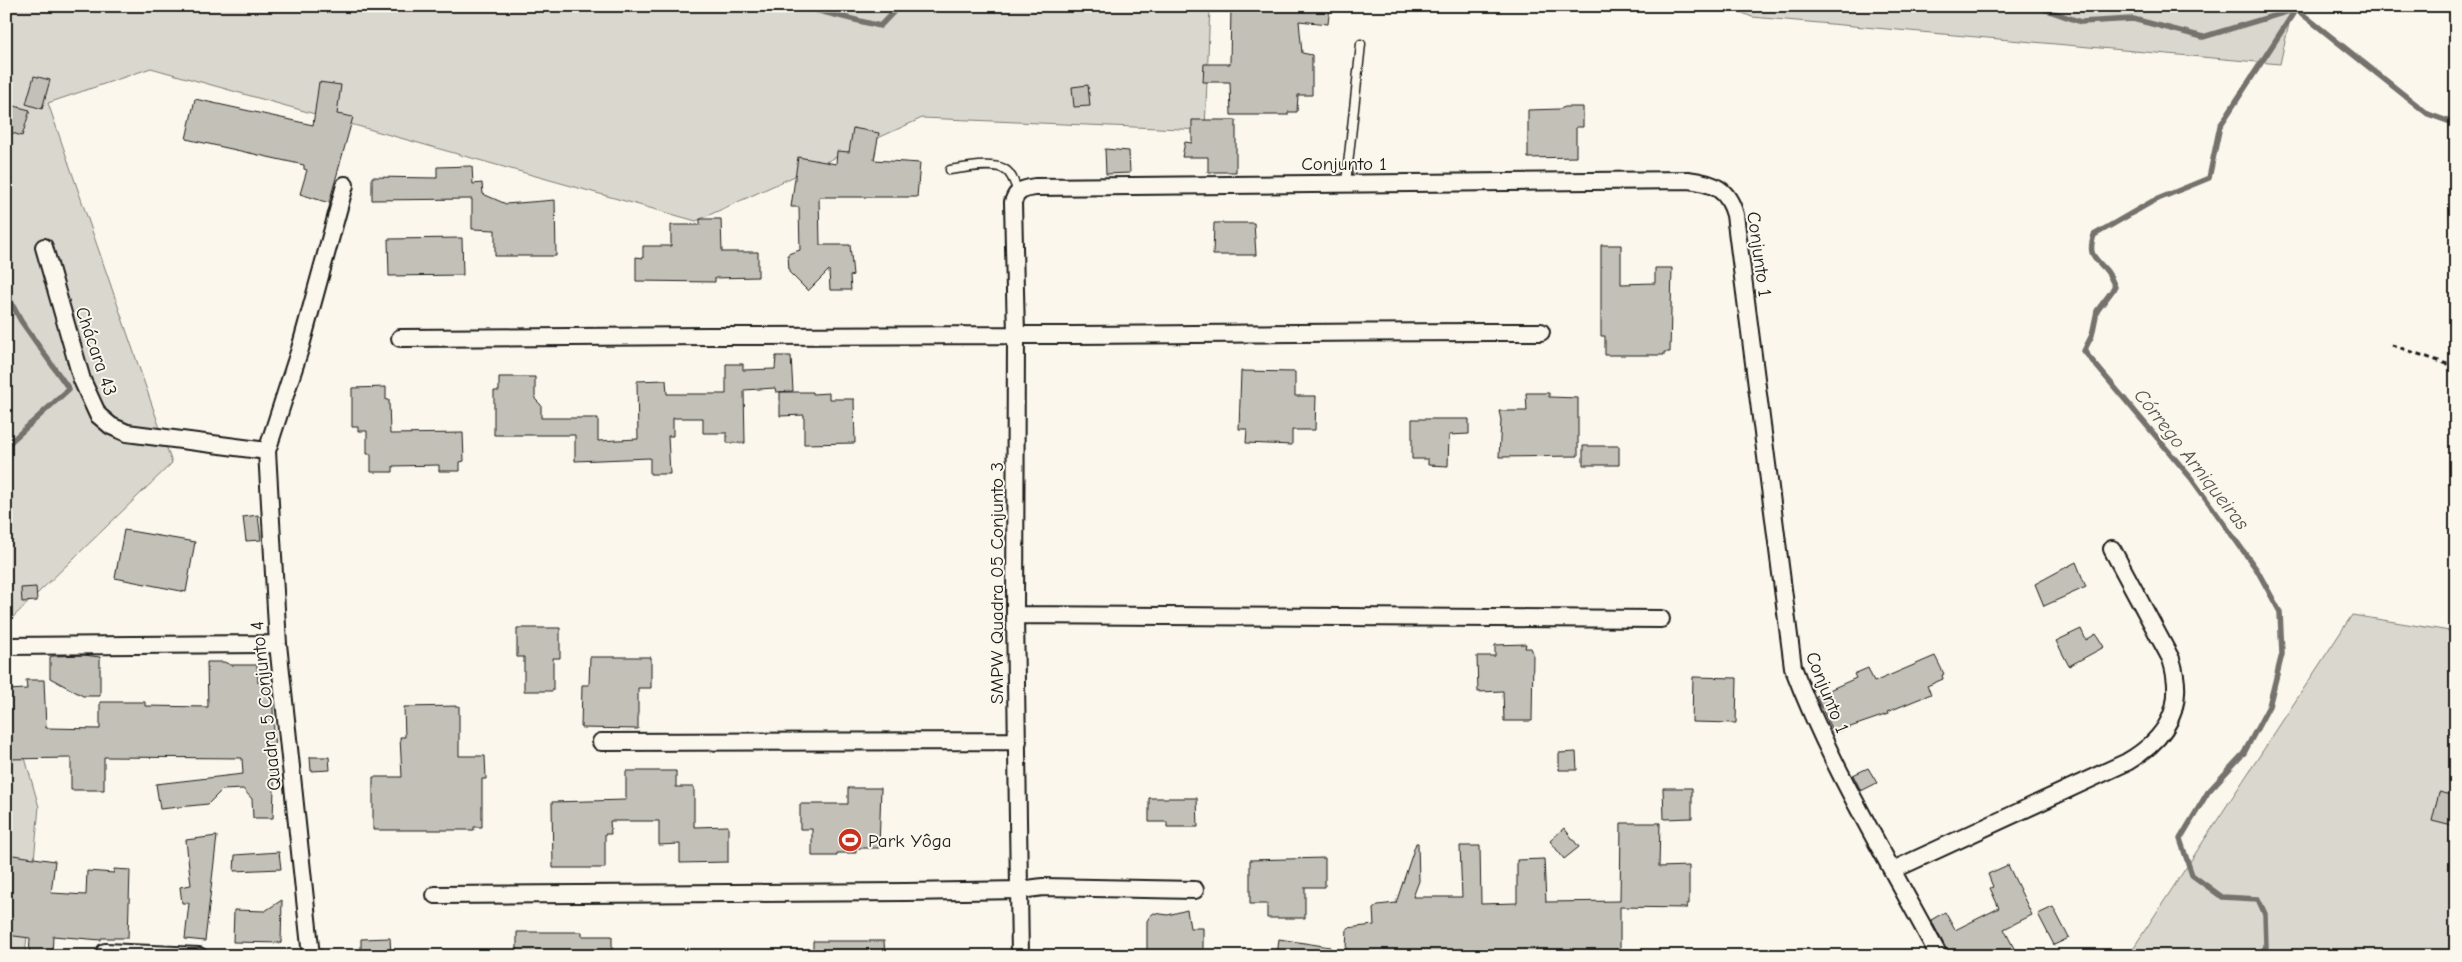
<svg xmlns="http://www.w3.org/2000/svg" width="2462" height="962" font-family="'Comic Neue',sans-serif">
	<rect width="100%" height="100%" fill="#fbf7ec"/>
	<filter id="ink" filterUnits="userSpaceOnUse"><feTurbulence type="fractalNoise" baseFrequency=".02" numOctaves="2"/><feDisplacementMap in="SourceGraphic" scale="10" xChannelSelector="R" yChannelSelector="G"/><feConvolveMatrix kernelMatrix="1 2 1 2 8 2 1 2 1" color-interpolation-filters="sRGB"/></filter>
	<g filter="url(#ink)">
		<!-- green -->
		<path fill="#dad7ce" stroke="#7b7a75" d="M6,6H1210L1205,130L922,118L696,221L151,68L48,103L172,463L6,624Z
			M1726,6H2293L2280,64L1752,17Z
			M2352,615L2456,632V890L2451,900L2456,911V956H2128Z
			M6,691L39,807L25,956H6Z"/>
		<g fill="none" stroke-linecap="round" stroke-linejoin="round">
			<!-- stream -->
			<path stroke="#74726e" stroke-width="5.5" d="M808,6L815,10L880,26L899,6
				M2035,6L2081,22L2133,19L2203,37L2296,9L2428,114L2456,124
				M6,8L9,6
				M6,293L21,321L69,389L6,446
				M2258,956L2266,947L2265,914L2258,899L2222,897L2192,875L2180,839L2208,792L2244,753L2269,706L2282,654L2280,612L2257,570L2191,478L2084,351L2092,335L2097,311L2115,287C2112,281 2110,274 2105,269C2093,256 2088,254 2094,235L2153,201L2209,178L2220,126L2296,9"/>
		</g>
		<!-- building -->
		<path fill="#c3c0b8" stroke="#1c1c1c" d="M1231,6H1330L1328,24L1299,21L1302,53L1312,55V95H1298L1297,112H1288V115H1231L1230,82H1203L1204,64H1230Z
			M34,76L50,80L42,109L26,104Z
			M319,82L341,85L337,114L353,117L329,203L300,194L307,170L304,169V165L186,139L195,99L313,125Z
			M1088,85L1090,106L1074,107L1072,87Z
			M6,104L30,110L22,136L6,131Z
			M1565,107H1583V127H1576V157L1528,158V110L1560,109Z
			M1192,120H1236V172H1208V157H1182L1185,142L1192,143Z
			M853,128L879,133L874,160L920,163L917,197H819L820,245H850L853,275L850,276L851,290H830L829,270L808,291L789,272L788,254L800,250L799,207H791L798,157L836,164L837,151L849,152Z
			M1105,149L1129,151L1130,173L1106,174Z
			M472,166L473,184L482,183L483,194L506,204L555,200L556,256H495V230L472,229V199L372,200V177L437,178V167Z
			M700,219H721L722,252H758V277L715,278V282L636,281V257L643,258V246H671V225H700Z
			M1214,223H1254L1256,255H1213Z
			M462,238L463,275L389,276L388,239Z
			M1601,245H1621V284L1655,283V268H1672L1670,352H1664V355H1605V336H1601Z
			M776,356H791L793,391L776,392L775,388L744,390L745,443H727V433H703V418H673V436H668L670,474H650V458L575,461V435H494V391H499V377H535V399L541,405V418H598V441L638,439L637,381L666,380L667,394H726V364H743V370L775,369Z
			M1241,371L1295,372V396H1316L1315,430H1292V445L1246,443L1247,429H1239Z
			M386,387V400H389L390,434L463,433L464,461L460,462V471H439V465L393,466V472H371V454H367V431H358V427H352V388Z
			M780,392H813V394L829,393V399H854L855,443L804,444V415L780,416Z
			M1526,393H1549V397L1578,398V456L1499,457L1501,420L1499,411H1527Z
			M1412,419H1469V434L1449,435L1448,466L1428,465V459H1412Z
			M1583,446H1619V465H1583Z
			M258,515L261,540L246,541L243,517Z
			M124,530L195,542L186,592L115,578Z
			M2076,562L2086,587L2044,606L2035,584Z
			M36,587L37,601L22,602L21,588Z
			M517,628H560V658H553V691H524V657H517Z
			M2081,629L2086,640L2096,634L2104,647L2069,666L2056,641Z
			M1526,644L1525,648H1531L1533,653L1532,721H1504L1503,691L1478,692L1477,656H1495V645Z
			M84,655L100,657V696H83L50,678V657L52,656Z
			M1935,656L1944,674L1942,675L1943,679L1927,686L1931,694L1887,712L1888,714L1833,733L1816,696L1856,678L1854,674L1868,668L1874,682Z
			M590,657H651V688H638V729L581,728L582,685H589Z
			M207,662H224L231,665H257L258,683H272L275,759L273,818H253L252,799L243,789L222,790L208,804L160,809L156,784L243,774L242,758L104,757V790H71V758L6,759V690L27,689L26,680H44L46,728L100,729V702H145V706L208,707Z
			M1693,677L1737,678L1736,723L1692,722Z
			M459,706V756H485L486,779H482V827H474V830H373V777H402L400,737H405L404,707Z
			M1576,752L1577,770H1559V753Z
			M310,757H329L330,770L311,771Z
			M1868,768L1877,783L1861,791L1853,775Z
			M626,771H676V787H694V827L728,826V862L680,863V844L659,845V821H610L611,834H605V868H553L552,802L626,800Z
			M848,788H881L879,848H856V853H837V856H812V829H800V804H848Z
			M1663,788H1692V818L1664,819Z
			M2439,792L2456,796V827L2432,821Z
			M1149,798H1197L1198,827H1167V822H1149Z
			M1621,823H1660L1659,867L1689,866V904H1686L1687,908L1620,907V956H1377V952L1346,950L1347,928L1374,925L1373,909L1378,905L1396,903L1416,843H1418L1419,881L1413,897H1462L1460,846H1480L1481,904L1517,903V860L1544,859L1546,902L1620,901Z
			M1564,828L1579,847L1564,859L1550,841Z
			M217,836L205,941L185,939L189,903H182L180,887L191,885L186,840Z
			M279,852L281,869L234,871L235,855Z
			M6,854L55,861L51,893L86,895L87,871L114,873V869L130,870L128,938H101V940L53,936L52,956H29L30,938L6,935Z
			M1325,858V887H1305V918H1267V904H1250V860Z
			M2008,865L2032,915L2004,929L2018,956H1990V951L1950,956L1931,920L1945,912L1955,930L1999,908L1990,888L1993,887L1988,874Z
			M282,900L281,943L233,942L234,910L265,911Z
			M2053,907L2069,938L2054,945L2038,914Z
			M1187,910L1190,928H1203V956H1147V921L1150,916L1154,913L1168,915Z
			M517,932H582V936H612V956H517Z
			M390,938L391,956H361V939Z
			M1279,939L1330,947V956H1277Z
			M813,941H884L885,956H813Z"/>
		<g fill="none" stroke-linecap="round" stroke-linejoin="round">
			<!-- lane casing -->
			<g stroke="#1c1c1c" stroke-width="11">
				<path id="lane" d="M950,170C964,168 997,161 1007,171C1013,176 1015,185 1018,192
					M1346,183L1361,44"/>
			</g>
			<!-- street casing -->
			<g stroke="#1c1c1c" stroke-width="20">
				<path id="street" d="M44,247L82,380L98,415L111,426L127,433L267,451
					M400,338C605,337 809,335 1014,335C1190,335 1366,331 1541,332
					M1015,615L1661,619
					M6,646L278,644
					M601,742L1018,741
					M1893,870L2127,762C2168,738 2186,706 2171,659L2112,549
					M435,895L906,892L1020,890L1043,887L1195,890
					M105,952L199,956
					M311,956L278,644L267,451L300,349L345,185
					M1020,956L1015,615L1016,335L1013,202C1017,190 1023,189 1035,187L1688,180C1714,183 1728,189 1735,215L1793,667C1830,766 1889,862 1939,956"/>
			</g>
			<!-- path -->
			<path stroke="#1c1c1c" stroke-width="3" stroke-dasharray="5 4" stroke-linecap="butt" d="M2392,345L2456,367"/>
			<!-- lane -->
			<use href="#lane" stroke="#fbf7ec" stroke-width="8"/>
			<!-- street -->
			<use href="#street" stroke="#fbf7ec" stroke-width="16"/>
		</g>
	</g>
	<!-- icons -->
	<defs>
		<g id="stadium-disc" transform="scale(1.25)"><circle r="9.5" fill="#c8321e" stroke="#fbf7ec"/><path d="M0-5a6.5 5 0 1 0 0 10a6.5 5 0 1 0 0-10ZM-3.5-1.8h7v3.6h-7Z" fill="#fff"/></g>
	</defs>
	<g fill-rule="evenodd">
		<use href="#stadium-disc" x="850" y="840"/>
	</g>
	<g text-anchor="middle" stroke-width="4" stroke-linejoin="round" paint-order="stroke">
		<!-- street labels -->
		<g font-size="19" fill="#1c1c1c" stroke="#fbf7ec">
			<text x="1344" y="170">Conjunto 1</text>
			<text transform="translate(1760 254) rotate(82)" y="7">Conjunto 1</text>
			<text transform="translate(97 351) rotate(71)" y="7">Chácara 43</text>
			<text transform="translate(996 583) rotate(-90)" y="7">SMPW Quadra 05 Conjunto 3</text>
			<text transform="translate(1828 692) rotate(68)" y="7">Conjunto 1</text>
			<text transform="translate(265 706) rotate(-96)" y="7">Quadra 5 Conjunto 4</text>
		</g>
		<!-- poi labels -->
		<g font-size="19" fill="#1c1c1c" stroke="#fbf7ec" text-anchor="start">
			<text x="868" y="847">Park Yôga</text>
		</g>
		<!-- water labels -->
		<g font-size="20" font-style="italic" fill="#575653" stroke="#fbf7ec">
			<text transform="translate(2192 459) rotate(52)" y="7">Córrego Arniqueiras</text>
		</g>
	</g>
	<!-- margin -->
	<rect width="2462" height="962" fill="none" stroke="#fbf7ec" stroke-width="25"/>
	<rect x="12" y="12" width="2437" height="937" fill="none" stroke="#1c1c1c" stroke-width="2" filter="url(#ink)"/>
</svg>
